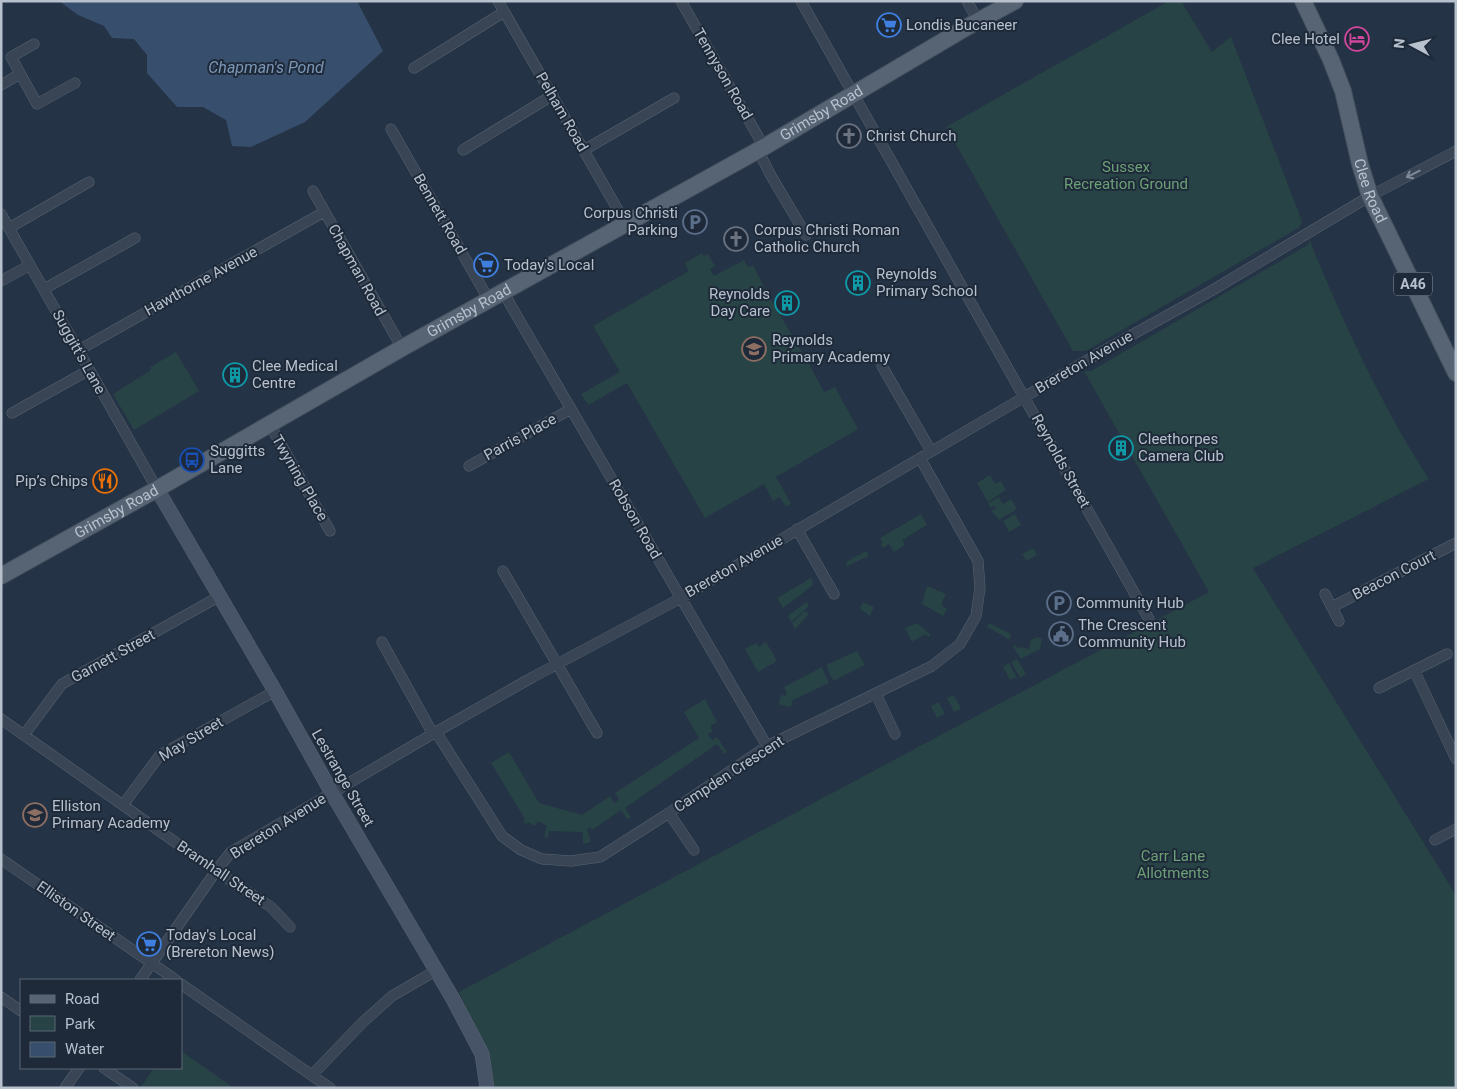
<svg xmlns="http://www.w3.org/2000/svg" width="1457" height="1089" font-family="Roboto,sans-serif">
	<rect width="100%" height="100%" fill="#243345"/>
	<!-- green -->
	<path fill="#274345" d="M1169,1H1181L1212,52L1231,37L1302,221L1300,227L1086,351H1073L946,127Z
		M1308,237C1343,321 1379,402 1429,479L1253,568L1456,895V1088H492L488,1058L459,992L1209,592L1084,371H1091L1306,246L1309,244Z
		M702,253L704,256L708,254L715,266L710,269L714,276L744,260L748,267L753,265L768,295L808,362L824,392L835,387L858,429L776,477L791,504L786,507L780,497L773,501L764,484L705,518L627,383L588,405L581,394L620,372L593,326L689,271L685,263Z
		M176,352L199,391L134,430L113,394L151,370L150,367Z
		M990,475L995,484L1001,481L1006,490L988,502L977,483Z
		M999,497L1003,504L1011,499L1017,509L999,520L991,511L996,508L994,506L991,508L988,503Z
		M921,514L927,525L902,540L905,545L894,552L889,544L883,548L881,544L883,543L880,538Z
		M1015,514L1021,525L1009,532L1003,521Z
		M1033,548L1037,555L1026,561L1022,554Z
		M866,551L869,556L847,566L846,562Z
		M811,578L813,581L812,586L783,608L777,598Z
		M927,586L946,594L941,605L947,609L943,616L922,604Z
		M806,602L809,606L791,622L788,616Z
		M863,602L874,607L870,616L860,608Z
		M805,611L809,614L795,629L792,623Z
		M917,623L931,635L928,637L926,634L912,642L905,628Z
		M989,623L1011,634L1010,640L987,627Z
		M1035,637L1042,638L1040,649L1021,659L1013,647L1016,645L1017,648L1021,647L1029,649L1031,639H1035Z
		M766,642L777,661L758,672L745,649L756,643L759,647Z
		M857,651L865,665L833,681L826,665Z
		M1017,659L1026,674L1020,678L1011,662Z
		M1009,663L1017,678L1015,679L1014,678L1010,680L1003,667Z
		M822,667L829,683L791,701L793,705L788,707L778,704L782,693L784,696L787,694L784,687Z
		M954,695L961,709L954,712L947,698Z
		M705,699L717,722L710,726L713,731L708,734L712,740L717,737L727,752L724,754L717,744L625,808L631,817L627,819L621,810L592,830L590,827L587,829L591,842L583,844V832L548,831V838L544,837L547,826L538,821L535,826L528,822L526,824L523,822L525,819L491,763L509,752L539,803L582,815L610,796L614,803L619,800L615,793L699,738L684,712Z
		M939,702L945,714L937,718L931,706Z
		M181,1051L234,1088H140L154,1068H181Z"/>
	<!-- water -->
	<path fill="#374f6d" d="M59,1H357L383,51L305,122L251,147L232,146L226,120L203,107H177L147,73V55L134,39L112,38L104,26L78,15Z"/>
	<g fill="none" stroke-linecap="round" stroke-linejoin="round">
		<!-- street casing -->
		<g stroke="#586371" stroke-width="11">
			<path id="street" d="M498,1L626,224
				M681,1L764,147
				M801,1L1149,619
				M967,1L978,21
				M34,44L11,57L37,104L75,83
				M414,68L504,12
				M1,85L20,74
				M391,129L489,300
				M463,150L553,95
				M584,150L674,98
				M758,150L770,174L806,235
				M313,191L402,348
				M1,214L157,489
				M9,228L89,182
				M1,281L30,265
				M44,289L135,238
				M503,292L767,746
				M79,350L324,212
				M882,366L931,451
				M12,413L89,370
				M270,425L330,531
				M469,466L571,409
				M797,529L834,594
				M503,571L597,733
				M1325,594L1339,621
				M1332,607L1456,543
				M382,642L433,734
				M1414,670L1456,759
				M1379,688L1447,654
				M876,694L895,734
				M1,719L216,871L271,907L290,927
				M436,732L502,836L521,850L542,859L571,861L600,857L669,813L767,746L932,666L960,644L976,616L980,588L978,561L920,458
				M24,735L62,684L220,596
				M123,805L160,755L275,691
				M669,813L694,850
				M1435,840L1456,829
				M1,859L176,980
				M140,980L216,871L231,852L436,732L533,677L681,598L1103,351L1211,291L1370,196L1456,151
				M181,984L330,1088
				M1,997L21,1011
				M104,1068L133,1088
				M312,1075L362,1023L392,996L437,970
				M65,1088L79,1068"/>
		</g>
		<!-- secondary casing -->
		<g stroke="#586371" stroke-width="15">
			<path id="secondary" d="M157,489L275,691L332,793L453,999L482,1054L487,1088"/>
		</g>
		<!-- primary casing -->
		<g stroke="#434e5d" stroke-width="18">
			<g id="primary">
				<path id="s1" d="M1303,1L1331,60L1343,91L1360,164L1370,196L1456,373"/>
				<path id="s2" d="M1,576L157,489L402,348L764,147L967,27L1015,1"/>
			</g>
		</g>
		<!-- street -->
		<use href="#street" stroke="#394554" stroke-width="10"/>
		<!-- secondary -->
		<use href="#secondary" stroke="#475467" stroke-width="14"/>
		<!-- primary -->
		<use href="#primary" stroke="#576474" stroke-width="16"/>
	</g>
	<!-- one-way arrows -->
	<defs><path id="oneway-shaft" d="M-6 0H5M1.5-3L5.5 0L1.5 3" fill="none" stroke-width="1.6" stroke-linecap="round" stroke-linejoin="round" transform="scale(1.25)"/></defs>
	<use stroke="#7e8997" href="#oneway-shaft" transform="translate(1413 174) rotate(153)"/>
	<!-- icons -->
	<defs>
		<g id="supermarket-ring" transform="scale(1.25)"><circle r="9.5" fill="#1e2a39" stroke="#3f7fe0" stroke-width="1.5"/><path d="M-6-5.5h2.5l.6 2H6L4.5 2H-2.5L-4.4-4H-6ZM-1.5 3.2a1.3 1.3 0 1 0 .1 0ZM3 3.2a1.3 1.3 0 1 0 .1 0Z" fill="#3f7fe0"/></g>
		<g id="hotel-ring" transform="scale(1.25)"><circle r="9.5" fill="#1e2a39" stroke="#d1479c" stroke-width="1.5"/><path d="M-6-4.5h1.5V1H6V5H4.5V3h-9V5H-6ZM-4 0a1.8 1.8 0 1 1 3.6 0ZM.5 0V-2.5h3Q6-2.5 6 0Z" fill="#d1479c"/></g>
		<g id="church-ring" transform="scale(1.25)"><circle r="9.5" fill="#1e2a39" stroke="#6b7280" stroke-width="1.5"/><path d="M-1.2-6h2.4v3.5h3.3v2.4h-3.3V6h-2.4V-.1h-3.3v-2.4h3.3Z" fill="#6b7280"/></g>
		<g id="parking-ring" transform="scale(1.25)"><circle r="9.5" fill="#1e2a39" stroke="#5c6f8a" stroke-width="1.5"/><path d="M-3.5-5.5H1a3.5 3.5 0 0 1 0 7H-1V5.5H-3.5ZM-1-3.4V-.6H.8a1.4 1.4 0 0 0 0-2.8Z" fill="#5c6f8a"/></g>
		<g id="building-ring" transform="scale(1.25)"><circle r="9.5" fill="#1e2a39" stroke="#0f9aa8" stroke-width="1.5"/><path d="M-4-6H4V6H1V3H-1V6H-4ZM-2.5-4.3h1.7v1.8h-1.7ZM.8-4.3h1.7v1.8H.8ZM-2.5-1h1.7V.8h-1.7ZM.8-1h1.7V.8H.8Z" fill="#0f9aa8"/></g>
		<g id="school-ring" transform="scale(1.25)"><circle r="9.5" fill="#1e2a39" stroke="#8d6e63" stroke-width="1.5"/><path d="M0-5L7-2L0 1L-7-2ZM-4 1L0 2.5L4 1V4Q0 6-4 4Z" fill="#8d6e63"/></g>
		<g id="bus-ring" transform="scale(1.25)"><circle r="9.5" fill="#1e2a39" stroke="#1a4fb4" stroke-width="1.5"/><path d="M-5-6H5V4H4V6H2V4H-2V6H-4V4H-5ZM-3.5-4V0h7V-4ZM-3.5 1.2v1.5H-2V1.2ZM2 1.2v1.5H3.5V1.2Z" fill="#1a4fb4"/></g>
		<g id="restaurant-ring" transform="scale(1.25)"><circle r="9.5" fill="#1e2a39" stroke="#e8710a" stroke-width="1.5"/><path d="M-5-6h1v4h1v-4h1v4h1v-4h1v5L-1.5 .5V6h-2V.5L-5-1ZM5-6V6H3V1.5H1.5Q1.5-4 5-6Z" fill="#e8710a"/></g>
		<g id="civic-ring" transform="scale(1.25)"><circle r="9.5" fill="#1e2a39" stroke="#5c6f8a" stroke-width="1.5"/><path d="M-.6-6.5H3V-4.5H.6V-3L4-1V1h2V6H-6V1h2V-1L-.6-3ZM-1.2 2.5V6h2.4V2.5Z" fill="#5c6f8a"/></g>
	</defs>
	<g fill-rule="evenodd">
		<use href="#supermarket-ring" x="889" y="25"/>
		<use href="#hotel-ring" x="1357" y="39"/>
		<use href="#church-ring" x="849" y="136"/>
		<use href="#parking-ring" x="695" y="222"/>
		<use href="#church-ring" x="736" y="239"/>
		<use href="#supermarket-ring" x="486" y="265"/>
		<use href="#building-ring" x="858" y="283"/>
		<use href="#building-ring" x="787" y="303"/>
		<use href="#school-ring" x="754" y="349"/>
		<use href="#building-ring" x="235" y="375"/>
		<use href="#building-ring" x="1121" y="448"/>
		<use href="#bus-ring" x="192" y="460"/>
		<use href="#restaurant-ring" x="105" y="481"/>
		<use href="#parking-ring" x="1059" y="603"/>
		<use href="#civic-ring" x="1061" y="634"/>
		<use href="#school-ring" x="35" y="815"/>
		<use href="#supermarket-ring" x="149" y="944"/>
	</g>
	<g text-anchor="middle" stroke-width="4" stroke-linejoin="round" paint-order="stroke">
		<!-- shield labels -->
		<rect fill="#1e2a39" stroke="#8993a1" stroke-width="1" x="1394" y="272.5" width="38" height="23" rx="4"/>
		<g font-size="14" font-weight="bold" fill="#b7c0cd">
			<text x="1413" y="289">A46</text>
		</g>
		<!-- poi labels -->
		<g font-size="15" fill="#b7c0cd" stroke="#1e2a39" text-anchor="start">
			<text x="906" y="30">Londis Bucaneer</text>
			<text x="1340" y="44" text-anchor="end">Clee Hotel</text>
			<text x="866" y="141">Christ Church</text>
			<text x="678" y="218" text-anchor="end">Corpus Christi<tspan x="678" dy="17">Parking</tspan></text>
			<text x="754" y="235">Corpus Christi Roman<tspan x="754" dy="17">Catholic Church</tspan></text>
			<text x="504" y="270">Today's Local</text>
			<text x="876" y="279">Reynolds<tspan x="876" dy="17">Primary School</tspan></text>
			<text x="770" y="299" text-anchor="end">Reynolds<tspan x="770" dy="17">Day Care</tspan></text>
			<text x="772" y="345">Reynolds<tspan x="772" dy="17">Primary Academy</tspan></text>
			<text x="252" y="371">Clee Medical<tspan x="252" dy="17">Centre</tspan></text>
			<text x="1138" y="444">Cleethorpes<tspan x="1138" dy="17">Camera Club</tspan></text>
			<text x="210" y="456">Suggitts<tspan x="210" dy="17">Lane</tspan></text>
			<text x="88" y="486" text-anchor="end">Pip’s Chips</text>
			<text x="1076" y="608">Community Hub</text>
			<text x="1078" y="630">The Crescent<tspan x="1078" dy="17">Community Hub</tspan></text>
			<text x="52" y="811">Elliston<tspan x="52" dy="17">Primary Academy</tspan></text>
			<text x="166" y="940">Today's Local<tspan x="166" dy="17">(Brereton News)</tspan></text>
		</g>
		<!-- street labels -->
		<g font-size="15" fill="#b7c0cd" stroke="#1e2a39">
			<text transform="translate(723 74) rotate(60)" y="5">Tennyson Road</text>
			<text transform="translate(562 112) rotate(60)" y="5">Pelham Road</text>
			<text dy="5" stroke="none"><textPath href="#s2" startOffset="942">Grimsby Road</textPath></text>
			<text dy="5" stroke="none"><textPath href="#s1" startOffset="202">Clee Road</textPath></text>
			<text transform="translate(440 214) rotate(60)" y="5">Bennett Road</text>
			<text transform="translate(357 270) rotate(61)" y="5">Chapman Road</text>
			<text transform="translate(201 281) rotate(-29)" y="5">Hawthorne Avenue</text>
			<text dy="5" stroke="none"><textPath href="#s2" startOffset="538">Grimsby Road</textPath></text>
			<text transform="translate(79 352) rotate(61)" y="5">Suggitt's Lane</text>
			<text transform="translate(1084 362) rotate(-30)" y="5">Brereton Avenue</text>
			<text transform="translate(520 437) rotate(-29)" y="5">Parris Place</text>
			<text transform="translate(1061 461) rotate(61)" y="5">Reynolds Street</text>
			<text transform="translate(300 478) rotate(60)" y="5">Twyning Place</text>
			<text dy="5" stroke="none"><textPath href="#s2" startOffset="132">Grimsby Road</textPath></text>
			<text transform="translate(635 519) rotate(60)" y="5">Robson Road</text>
			<text transform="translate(734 566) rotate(-30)" y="5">Brereton Avenue</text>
			<text transform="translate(1394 575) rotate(-27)" y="5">Beacon Court</text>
			<text transform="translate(113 656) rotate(-29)" y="5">Garnett Street</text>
			<text transform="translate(191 739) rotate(-31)" y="5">May Street</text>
			<text transform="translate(729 774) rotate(-33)" y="5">Campden Crescent</text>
			<text transform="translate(343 778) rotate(60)" y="5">Lestrange Street</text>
			<text transform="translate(278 826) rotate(-32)" y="5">Brereton Avenue</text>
			<text transform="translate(221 873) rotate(34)" y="5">Bramhall Street</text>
			<text transform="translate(76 911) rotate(35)" y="5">Elliston Street</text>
		</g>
		<!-- park labels -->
		<g font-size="15" fill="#6ca076" stroke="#1e2a39">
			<text x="1126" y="172">Sussex<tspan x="1126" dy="17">Recreation Ground</tspan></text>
			<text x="1173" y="861">Carr Lane<tspan x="1173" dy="17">Allotments</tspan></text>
		</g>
		<!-- water labels -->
		<g font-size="16" font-style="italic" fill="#7c97b7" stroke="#1e2a39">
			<text x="266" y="73">Chapman's Pond</text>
		</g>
	</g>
	<!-- border -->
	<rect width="1457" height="1089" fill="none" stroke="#b7c0cd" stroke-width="5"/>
	<!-- legend -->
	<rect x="20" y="979" width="162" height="90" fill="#1e2a39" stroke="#5b6674"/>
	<rect x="30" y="995" width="25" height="8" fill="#576474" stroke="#5b6674"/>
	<text x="65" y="1004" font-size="15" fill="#b7c0cd">Road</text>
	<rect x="30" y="1016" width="25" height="15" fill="#274345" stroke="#5b6674"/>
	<text x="65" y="1029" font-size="15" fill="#b7c0cd">Park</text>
	<rect x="30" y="1042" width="25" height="15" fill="#374f6d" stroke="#5b6674"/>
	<text x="65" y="1054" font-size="15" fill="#b7c0cd">Water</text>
	<!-- north arrow -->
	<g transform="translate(1412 45) rotate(277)" stroke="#1e2a39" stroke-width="4" paint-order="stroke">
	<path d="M0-4L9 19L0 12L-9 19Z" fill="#b7c0cd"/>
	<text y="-8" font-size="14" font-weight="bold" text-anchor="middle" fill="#b7c0cd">N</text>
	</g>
</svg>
